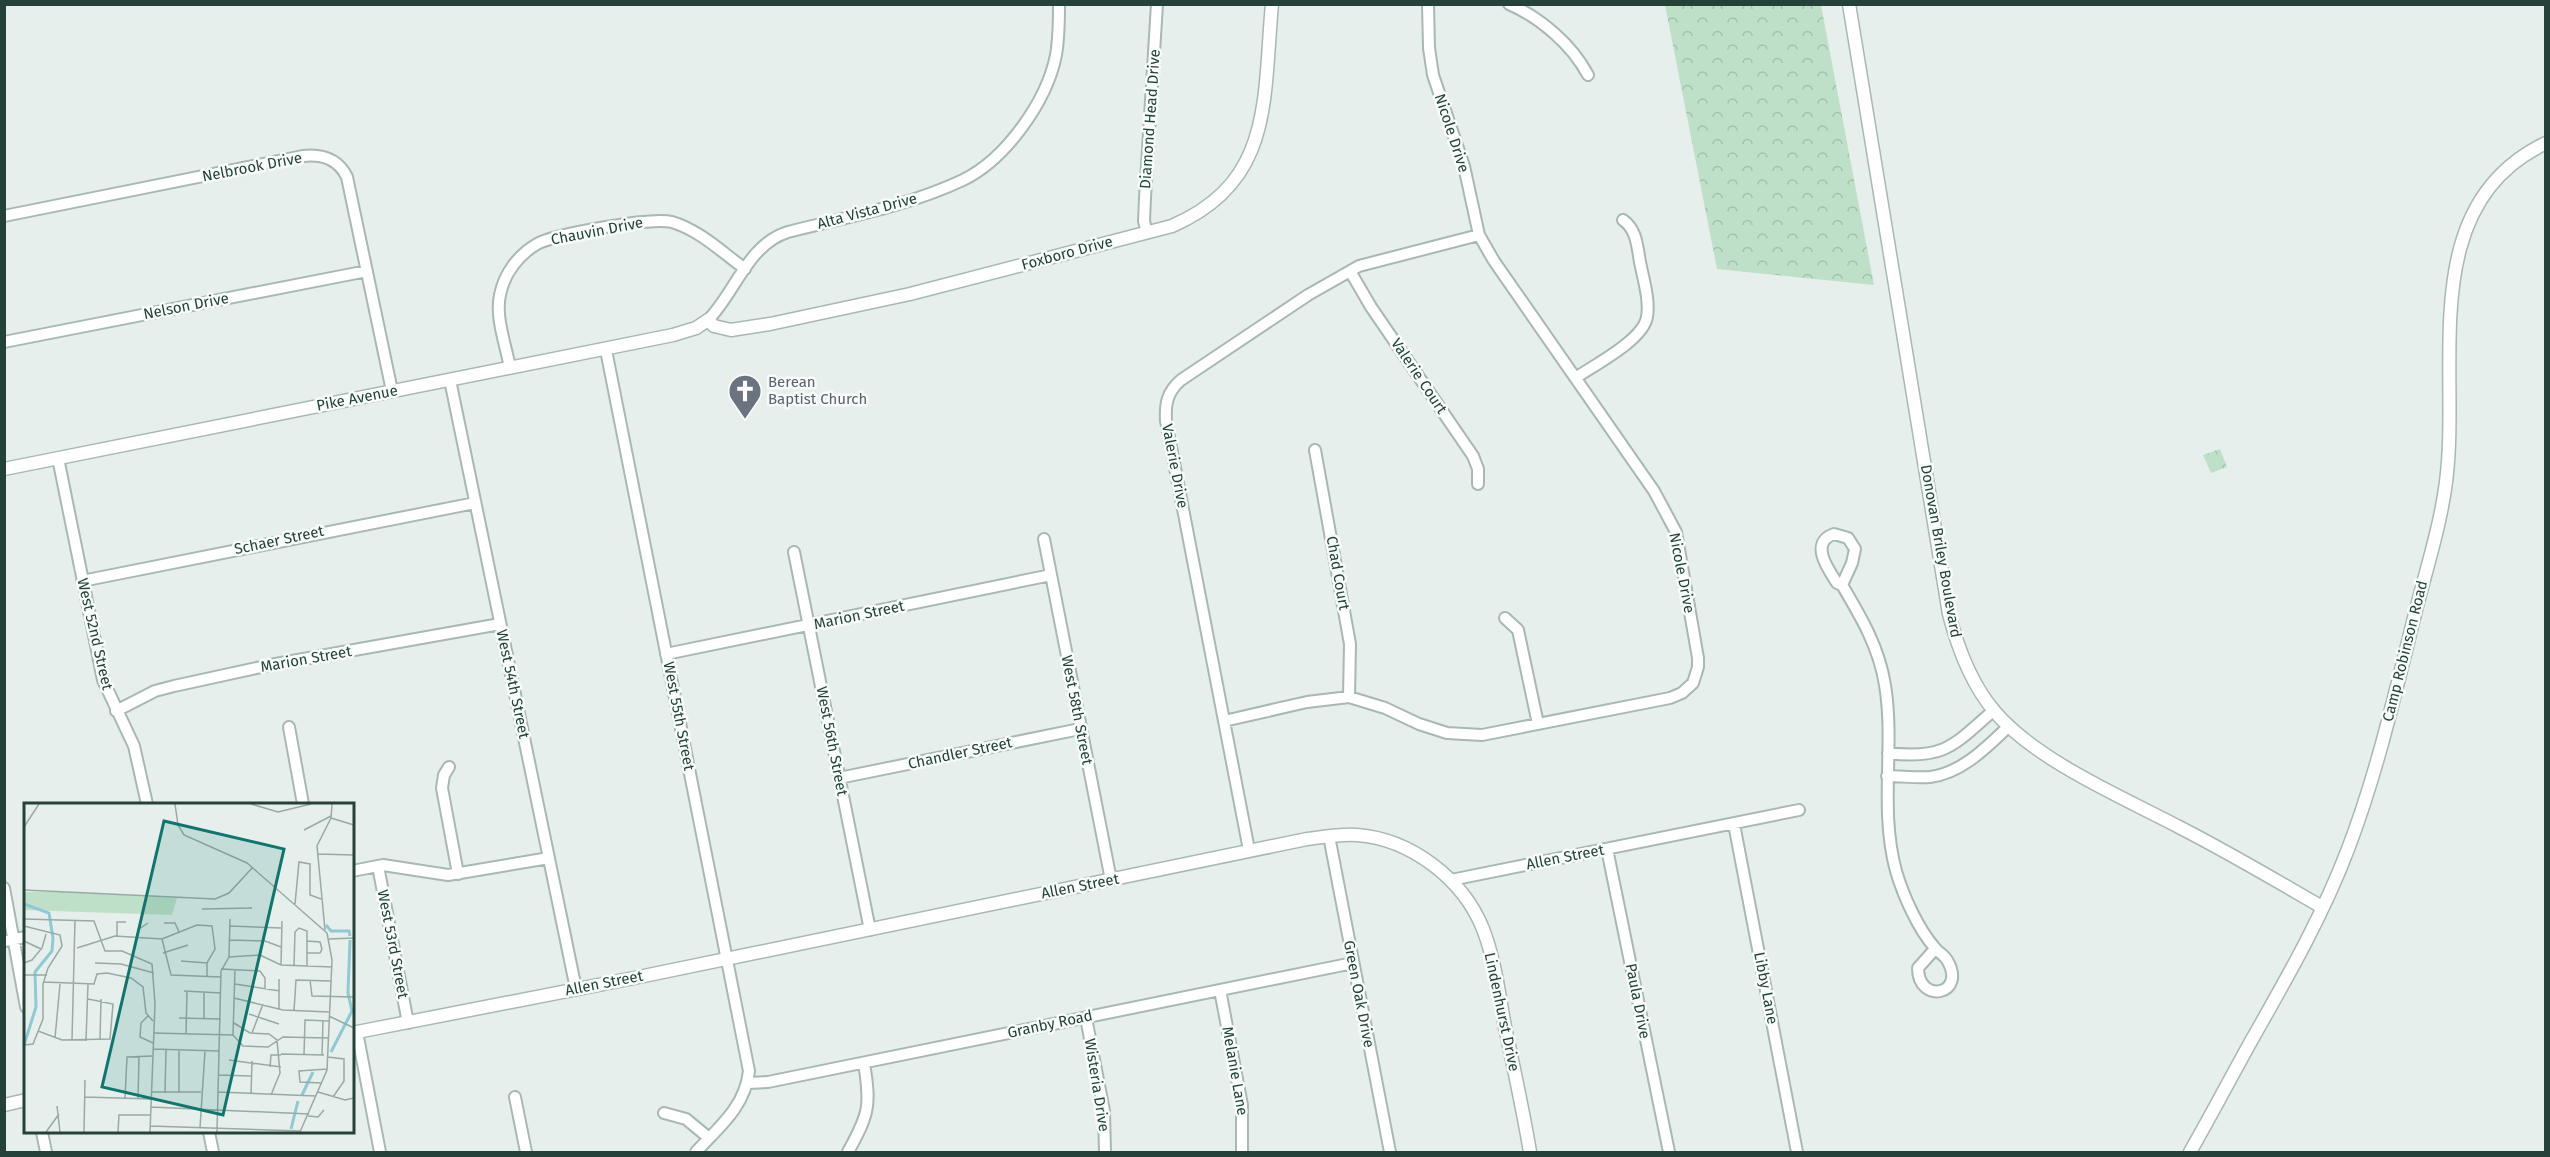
<svg xmlns="http://www.w3.org/2000/svg" width="2550" height="1157" font-family="'Fira Sans',sans-serif">
	<defs>
		<pattern id="forest-crowns" width="20" height="18" patternUnits="userSpaceOnUse" patternTransform="scale(1.5)"><rect width="20" height="18" fill="#bfe0c8"/><path d="M2 6a3 3 0 1 1 6 0M12 15a3 3 0 1 1 6 0" fill="none" stroke="#a4c1ad"/></pattern>
	</defs>
	<rect width="100%" height="100%" fill="#e6efeb"/>
	<!-- forest -->
	<path fill="url(#forest-crowns)" d="M1665,5H1821L1874,285L1717,269Z
		M2220,449L2227,467L2211,473L2203,455Z"/>
	<g fill="none" stroke-linecap="round" stroke-linejoin="round">
		<!-- minor casing -->
		<g stroke="#a8b8b2" stroke-width="14">
			<path id="minor" d="M1509,4C1541,18 1572,45 1588,75
				M4,216L303,156C323,154 338,159 347,177L392,391
				M1147,233L1144,221L1145,198L1157,4
				M1350,271L1371,307L1473,456L1478,469V484
				M708,320C735,293 748,244 788,232C847,217 908,206 963,180C1006,159 1047,101 1056,55C1059,38 1059,21 1059,4
				M4,342L367,271
				M606,350L749,1071C745,1107 719,1127 696,1152
				M510,368C506,345 495,318 500,295C504,274 518,255 537,244C554,234 652,217 672,222C699,230 722,252 745,269
				M1577,377C1596,364 1643,340 1647,317C1650,300 1643,278 1640,262C1637,246 1637,230 1623,220
				M450,380L576,989
				M1315,450L1350,644L1349,697
				M58,458L103,680L134,746L147,804
				M1044,539L1111,880
				M794,552L870,930
				M82,581L475,503
				M1842,585L1852,563L1855,549L1848,538L1834,534C1809,543 1828,569 1837,583L1842,585C1861,617 1879,647 1885,685C1895,746 1879,809 1896,871C1903,895 1918,929 1935,948C1939,953 1944,955 1947,960C1968,995 1918,1005 1918,968L1935,949
				M1505,618L1518,630L1538,724
				M666,654L1051,575
				M116,711L155,691L174,686L270,665L500,624
				M1224,721L1307,702L1349,697L1385,708L1419,724L1447,733L1482,735L1670,698L1682,693L1693,683L1698,667V658L1676,532L1654,491L1494,261L1479,235L1464,166L1433,75L1429,48L1428,4
				M289,727L303,804
				M1888,753C1945,760 1954,745 1994,710
				M449,767L444,775L442,788L458,874
				M1887,776C1901,776 1916,778 1930,777C1962,773 1987,747 2009,726
				M839,778L1080,729
				M1734,824L1797,1152
				M1329,836L1390,1152
				M1607,849L1669,1152
				M1249,850L1166,421C1165,404 1167,392 1181,380L1308,295L1359,266L1479,235
				M378,866L408,1023
				M352,871L383,865L448,875L549,858
				M1451,880L1799,810
				M4,888L26,1007
				M4,941L26,937
				M1220,990L1242,1105V1152
				M1086,1018L1104,1111L1105,1152
				M357,1032L380,1152
				M748,1083L768,1082L1353,963
				M515,1097L526,1152
				M664,1113L686,1119L709,1138
				M42,1132L46,1152
				M209,1132L213,1152
				M848,1152C869,1114 871,1106 864,1063"/>
		</g>
		<!-- tertiary casing -->
		<g stroke="#a8b8b2" stroke-width="15">
			<path id="tertiary" d="M1849,4L1949,614C1958,649 1971,684 1995,712C2037,761 2122,797 2179,827C2228,852 2275,880 2322,907
				M4,469L673,335L696,328L708,320L714,326L731,330L770,324L910,294L1172,226C1274,182 1263,99 1272,4
				M352,1033L634,978L1307,839C1323,837 1340,834 1357,835C1411,839 1463,879 1483,929C1495,960 1499,994 1505,1027C1514,1069 1523,1110 1530,1152
				M4,1105L26,1100
				M2190,1152C2212,1114 2232,1075 2254,1036C2288,976 2323,915 2348,849C2376,776 2394,698 2413,622C2424,576 2440,529 2446,482C2461,367 2414,206 2546,143"/>
		</g>
		<!-- minor -->
		<use href="#minor" stroke="#fff" stroke-width="10"/>
		<!-- tertiary -->
		<use href="#tertiary" stroke="#fff" stroke-width="12"/>
	</g>
	<!-- icons -->
	<defs>
		<g id="church-pin" transform="scale(1.725)"><path d="M0 17L-7.5 6A9.5 9.5 0 1 1 7.5 6Z" fill="#6b7280" stroke="#f7fbf9"/><path d="M-1.2-6h2.4v3.5h3.3v2.4h-3.3V6h-2.4V-.1h-3.3v-2.4h3.3Z" fill="#fff"/></g>
	</defs>
	<g fill-rule="evenodd">
		<use href="#church-pin" x="745" y="391"/>
	</g>
	<g text-anchor="middle" stroke-width="5" stroke-linejoin="round" paint-order="stroke">
		<!-- street labels -->
		<g font-size="15" fill="#24423a" stroke="#f7fbf9">
			<text transform="translate(1150 119) rotate(-86)" y="5">Diamond Head Drive</text>
			<text transform="translate(1452 133) rotate(72)" y="5">Nicole Drive</text>
			<text transform="translate(252 167) rotate(-11)" y="5">Nelbrook Drive</text>
			<text transform="translate(867 211) rotate(-15)" y="5">Alta Vista Drive</text>
			<text transform="translate(597 231) rotate(-11)" y="5">Chauvin Drive</text>
			<text transform="translate(1067 253) rotate(-15)" y="5">Foxboro Drive</text>
			<text transform="translate(186 306) rotate(-11)" y="5">Nelson Drive</text>
			<text transform="translate(1419 376) rotate(56)" y="5">Valerie Court</text>
			<text transform="translate(357 398) rotate(-11)" y="5">Pike Avenue</text>
			<text transform="translate(1175 466) rotate(79)" y="5">Valerie Drive</text>
			<text transform="translate(279 540) rotate(-12)" y="5">Schaer Street</text>
			<text transform="translate(1941 551) rotate(80)" y="5">Donovan Briley Boulevard</text>
			<text transform="translate(1338 573) rotate(80)" y="5">Chad Court</text>
			<text transform="translate(1682 573) rotate(79)" y="5">Nicole Drive</text>
			<text transform="translate(859 615) rotate(-12)" y="5">Marion Street</text>
			<text transform="translate(95 634) rotate(77)" y="5">West 52nd Street</text>
			<text transform="translate(2405 651) rotate(-76)" y="5">Camp Robinson Road</text>
			<text transform="translate(306 659) rotate(-10)" y="5">Marion Street</text>
			<text transform="translate(513 684) rotate(78)" y="5">West 54th Street</text>
			<text transform="translate(1077 710) rotate(79)" y="5">West 58th Street</text>
			<text transform="translate(679 716) rotate(79)" y="5">West 55th Street</text>
			<text transform="translate(832 741) rotate(79)" y="5">West 56th Street</text>
			<text transform="translate(960 753) rotate(-12)" y="5">Chandler Street</text>
			<text transform="translate(1565 857) rotate(-11)" y="5">Allen Street</text>
			<text transform="translate(1080 886) rotate(-11)" y="5">Allen Street</text>
			<text transform="translate(393 944) rotate(79)" y="5">West 53rd Street</text>
			<text transform="translate(604 983) rotate(-11)" y="5">Allen Street</text>
			<text transform="translate(1766 988) rotate(79)" y="5">Libby Lane</text>
			<text transform="translate(1359 994) rotate(79)" y="5">Green Oak Drive</text>
			<text transform="translate(1638 1001) rotate(79)" y="5">Paula Drive</text>
			<text transform="translate(1502 1012) rotate(78)" y="5">Lindenhurst Drive</text>
			<text transform="translate(1050 1024) rotate(-12)" y="5">Granby Road</text>
			<text transform="translate(1235 1071) rotate(80)" y="5">Melanie Lane</text>
			<text transform="translate(1097 1085) rotate(81)" y="5">Wisteria Drive</text>
		</g>
		<!-- worship labels -->
		<g font-size="15" fill="#5b616d" stroke="#f7fbf9" text-anchor="start">
			<text x="768" y="387">Berean<tspan x="768" dy="17">Baptist Church</tspan></text>
		</g>
	</g>
	<!-- overview -->
	<g transform="translate(24 803)">
		<rect width="330" height="330" fill="#e6efeb"/>
		<path d="M0,89H39L153,95L148,112L0,107Z" fill="#bfe0c8"/>
		<path fill="none" stroke="#8ec9d4" stroke-width="3" d="M0,101L25,110L29,135L28,148L11,169L12,204L0,242M302,122L307,128H325L326,133M307,249L328,208L324,190L326,137M278,292L289,269M267,326L274,298"/>
		<path fill="none" stroke="#98aaa4" stroke-width="1.5" d="M151,1L154,22L160,32L223,60L303,130M227,1L254,9L287,1M307,15L330,22M0,24L15,1M280,27L307,13M294,51L330,52M0,87L191,96L205,90L229,64M271,101L275,59L286,61V92L297,96M184,106H178L228,105H224M0,116L70,118L81,148H98L128,161L131,201L126,329M140,120H151L155,129M0,123L36,132L38,143L24,165L19,181V216L9,241L0,242M206,123L257,125M301,127L293,43L307,15L308,1M93,133V119H102M112,135L115,126L124,120M138,136L147,172L197,174M305,136L330,135M205,137L241,138L257,144M0,138L17,146M53,145L91,133L138,136L173,122L188,123L191,146L183,160V174M139,150L164,142M283,150H296L298,146L296,139L283,138M205,154L236,152L257,162L308,164M157,158L183,160M0,160L8,157L18,145L22,131M71,160L97,161L130,170M257,162L258,118M270,163L271,129L275,125L283,128V163M197,166L236,168L241,175V186M0,172H23M255,176V206M286,177L288,193L330,194M20,179L70,181L73,171L83,170L107,175L119,184L122,210L129,218M211,181L256,188M160,188L197,190M210,195L259,207L305,209M270,208L272,177L307,178M225,211L255,221M124,213L117,220L116,234L129,240M305,213L330,225M155,215L196,216M180,215V189M210,220L226,230L245,231L253,237L256,270L247,292M14,228L38,237L86,236L89,201L64,196M129,230L209,232M228,230L239,201M162,231L163,188M209,232L219,243L244,244L259,234L304,235M209,232L211,166M31,235L36,181M48,237L51,117M76,237L77,196M62,238L64,181M129,246L195,248M257,251L300,252M280,252L281,217L305,218M298,252L299,217M304,254L320,256V278L309,294M205,257L257,264M246,264L247,252H257M194,272L227,273M297,280L276,279L275,268L303,266M127,289H177M155,289V247M194,289L292,293M294,289L321,297L330,295M141,290L142,247M227,291L228,258M61,294L127,296M101,295L103,254L128,253M114,296L115,253M33,303L36,329M127,304L285,311M284,313L294,314L300,307M126,323L276,328M176,325L181,248M22,329L35,311M60,329L61,277M94,329L95,312H127M193,329L197,168L205,154L206,116M276,329L303,267L308,157L303,130"/>
		<path fill="#0f766e" fill-opacity="0.15" stroke="#0f766e" stroke-width="3" d="M140,18L260,46L199,312L78,284Z"/>
		<rect width="330" height="330" fill="none" stroke="#24423a" stroke-width="3"/>
	</g>
	<!-- border -->
	<rect width="2550" height="1157" fill="none" stroke="#24423a" stroke-width="12"/>
</svg>
